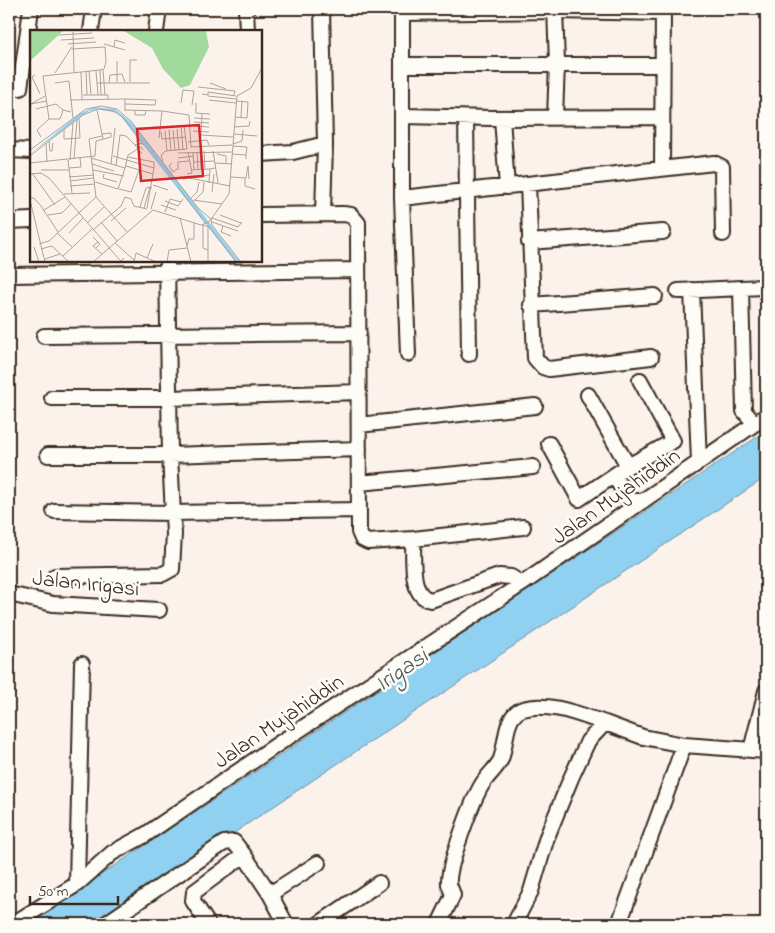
<svg xmlns="http://www.w3.org/2000/svg" width="775" height="933" font-family="'Indie Flower',sans-serif">
	<rect width="100%" height="100%" fill="#fcf2ec"/>
	<filter id="ink" filterUnits="userSpaceOnUse"><feTurbulence type="fractalNoise" baseFrequency=".02" numOctaves="2"/><feDisplacementMap in="SourceGraphic" scale="10" xChannelSelector="R" yChannelSelector="G"/><feConvolveMatrix kernelMatrix="1 2 1 2 8 2 1 2 1" color-interpolation-filters="sRGB"/></filter>
	<g filter="url(#ink)">
		<!-- water -->
		<path fill="#90d1f2" stroke="#6e8e9d" d="M766,431V477L98,924H27Z"/>
		<g fill="none" stroke-linecap="round" stroke-linejoin="round">
			<!-- minor casing -->
			<g stroke="#3b2a1e" stroke-width="18">
				<path id="minor" d="M246,9L247,31
					M402,9V198L408,354
					M402,13L555,11L663,13
					M91,31L94,9
					M156,31L159,9
					M402,65H662
					M20,88L31,9
					M403,116L492,118L662,117
					M555,117L557,64L555,9
					M466,118L469,354
					M502,118L507,187
					M9,150L31,151
					M261,154L293,152L325,144L322,9
					M662,168L663,9
					M528,184L535,358L543,367L549,369L651,357
					M402,198L714,163L722,167L723,234
					M323,214L325,144
					M261,215L343,214L351,215L358,223L359,532L362,539L368,542L413,539C414,557 409,597 431,600L499,576L511,577L522,584
					M9,221L31,220
					M529,242L663,232
					M9,275L358,270
					M741,288L744,411L755,424
					M692,290L699,462
					M678,291L763,287
					M531,305L655,296
					M44,336L359,333
					M588,395L628,466
					M52,398H169L359,392
					M359,425L535,406
					M549,444L579,499L628,466L673,441L640,380
					M48,455H170L359,449
					M614,476L630,501H643
					M359,483L533,467
					M54,511L172,513L359,510
					M413,539L523,527
					M55,576L163,574L172,569L174,534L170,455L167,261
					M9,594L53,604L159,610
					M751,750L766,691
					M77,884L82,664
					M13,924L77,884L112,853L145,835L278,744L522,584L766,416
					M105,924L224,843L234,842L244,855
					M208,924L193,901L194,892L244,855L270,894
					M286,924L270,894L318,863
					M319,924L379,883
					M439,924L453,895C452,892 450,887 449,884C447,868 473,798 483,783C488,775 497,768 501,759C507,743 504,715 523,709C548,701 581,715 605,723
					M514,924L531,891L547,837L571,778L588,741L605,723L643,737L684,745L766,751
					M619,924L684,745"/>
			</g>
			<!-- minor -->
			<use href="#minor" stroke="#fdfcf7" stroke-width="14"/>
		</g>
	</g>
	<g text-anchor="middle" stroke-width="5" stroke-linejoin="round" paint-order="stroke">
		<!-- street labels -->
		<g font-size="22" fill="#3b2a1e" stroke="#fdfcf7">
			<text transform="translate(615 495) rotate(-35)" y="8">Jalan Mujahiddin</text>
			<text transform="translate(86 582) rotate(6)" y="8">Jalan Irigasi</text>
			<text transform="translate(278 720) rotate(-34)" y="8">Jalan Mujahiddin</text>
		</g>
		<!-- water labels -->
		<g font-size="24" font-style="italic" fill="#545c5e" stroke="#fdfcf7">
			<text transform="translate(401 669) rotate(-34)" y="8">Irigasi</text>
		</g>
	</g>
	<!-- overview -->
	<g transform="translate(30 30)">
		<rect width="232" height="232" fill="#fcf2ec"/>
		<path d="M0,1H33L0,31ZM94,1H176L179,17L160,55L151,58L133,39L122,18Z" fill="#a2da9e"/>
		<path d="M64,77L85,79L102,93L210,232L205,231L88,83L68,79L59,81L0,124L49,84Z" fill="#90d1f2"/>
		<path fill="none" stroke="#afa29a" stroke-width="1" d="M43,2L44,42M29,5L62,3M31,10L64,8M38,14L66,12M74,14L95,20M84,17L85,10L95,13M42,19L75,17L76,32L74,39L70,40L71,65M73,40L75,65M56,41L57,65M59,41L61,65M66,41L68,65M51,42L52,70M25,43L42,17M5,45L2,47L10,64M87,52V31M100,52V30H107M25,53L39,51L43,88M67,53H120M79,53L80,45L92,44L95,52M180,53L196,59M168,57L205,61L204,65M172,64L178,65V62L206,66M53,65H78V69M15,66L1,74L16,71M178,66L206,69M40,70L95,69M179,70L206,73M151,73L153,60L164,61L162,75M166,73V83L180,84M6,79L26,74L33,80M67,80L72,104M94,80L132,81L129,108M95,80V69L126,70L125,75L95,74M105,80V85H115L116,80M132,81L159,85L161,117L202,115M41,82L33,80L30,89H19L13,46L70,40M172,84L171,105L203,107M205,87L217,88L218,72L206,71M211,87L212,71M164,88L180,89M164,92L179,93M151,95L153,120M163,96L179,97M204,97L219,96L220,91M147,99L149,120M34,100V109L50,108L49,88M139,100L141,121M143,100L145,120M135,101L137,121M163,101L179,102M131,102L132,109L156,107M204,104L227,106M90,105L96,106L105,115M11,107L7,100L19,89M19,111L20,121H22L23,113M158,112L177,110L179,115M16,113L17,132M112,113L105,115L112,124M203,114L212,111L213,100M203,116L217,117L216,125M0,120L56,79L71,76L87,79L101,91L168,178L181,189L182,195L211,232M170,121L171,139M174,121L175,139M183,121L188,153M163,122L164,139M167,122L168,139M148,123L202,122M187,124L196,126V133M202,124L216,125V129M1,125L53,85L68,79L83,81L93,87L113,115M83,126L124,138L117,178M98,127L124,132V138M61,128L95,138L98,125L111,117L113,120M148,128L164,126M44,129L47,90M38,130L42,163M40,130L43,93M133,131L131,126L135,121L157,119L154,95M164,132L184,131M0,133L65,126L66,111L81,107V103L72,104L73,109M142,133L139,136L143,142L147,139M185,133L202,134M62,134L84,141M81,134L85,98M86,136L90,105M96,136L123,144M39,138L51,137L50,128M11,140H39M63,140L94,146M148,140V132L159,131M161,140L180,139M2,143L25,175M0,144L11,143L19,148L88,228L91,231L94,228M74,144L73,148L87,152M157,144L162,143L158,122M39,147L64,145M201,147L216,148L218,136L219,149M159,148L200,156M215,148V156L225,159M153,149L179,145M40,151L64,148M65,152L88,159L95,138M179,153L180,139L185,138M123,155L138,160M40,156L65,154M147,156L176,194M89,159L101,162L109,140M182,162L184,144M34,164L60,163M66,167L97,202M0,168H4L11,176L28,202M161,168L167,162L169,152M0,170L15,232M163,170L192,174M165,170L173,162L174,152M135,171L148,176L153,169M131,175L146,180M110,177L116,158L120,157M114,178L120,157L122,158M121,179L126,162M14,180L35,167M135,182L140,169L151,172M18,185L32,183L41,174M190,185L211,193M150,188L161,232M182,188L208,197L212,192M81,191L96,178M71,192L87,211M182,192L208,201M57,193L74,177M173,195L179,197L206,232M173,195V218L178,220V232M193,196L191,202L201,206M63,200L91,176L95,167L101,169L104,176L117,179M27,203L42,217M39,203L53,188M63,207L70,214L66,218M68,212L63,216L72,224M85,213L104,230M9,214L19,211L66,167L59,109L72,106M157,216L159,209H164V192M4,217L9,232M11,219L22,216L39,232M178,220V197M33,226L62,199M117,228L123,214M15,229L30,224M63,232L123,180L171,195L179,192L199,164L207,66L221,58L232,38M104,232L106,223L126,232M137,232L139,220L157,218"/>
		<path fill="#d62828" fill-opacity="0.15" stroke="#d62828" stroke-width="2.5" d="M169,95L173,146L111,151L107,99Z"/>
		<rect width="232" height="232" fill="none" stroke="#3b2a1e" stroke-width="2.5"/>
	</g>
	<!-- margin -->
	<rect width="775" height="933" fill="none" stroke="#fdfcf7" stroke-width="30"/>
	<rect x="15" y="15" width="745" height="903" fill="none" stroke="#3b2a1e" stroke-width="2" filter="url(#ink)"/>
	<!-- scale -->
	<path d="M30 896v8h88v-8" fill="none" stroke="#3b2a1e" stroke-width="2.5"/>
	<text x="38" y="896" font-size="15" fill="#3b2a1e" stroke="#fdfcf7" stroke-width="4" paint-order="stroke">50 m</text>
</svg>
